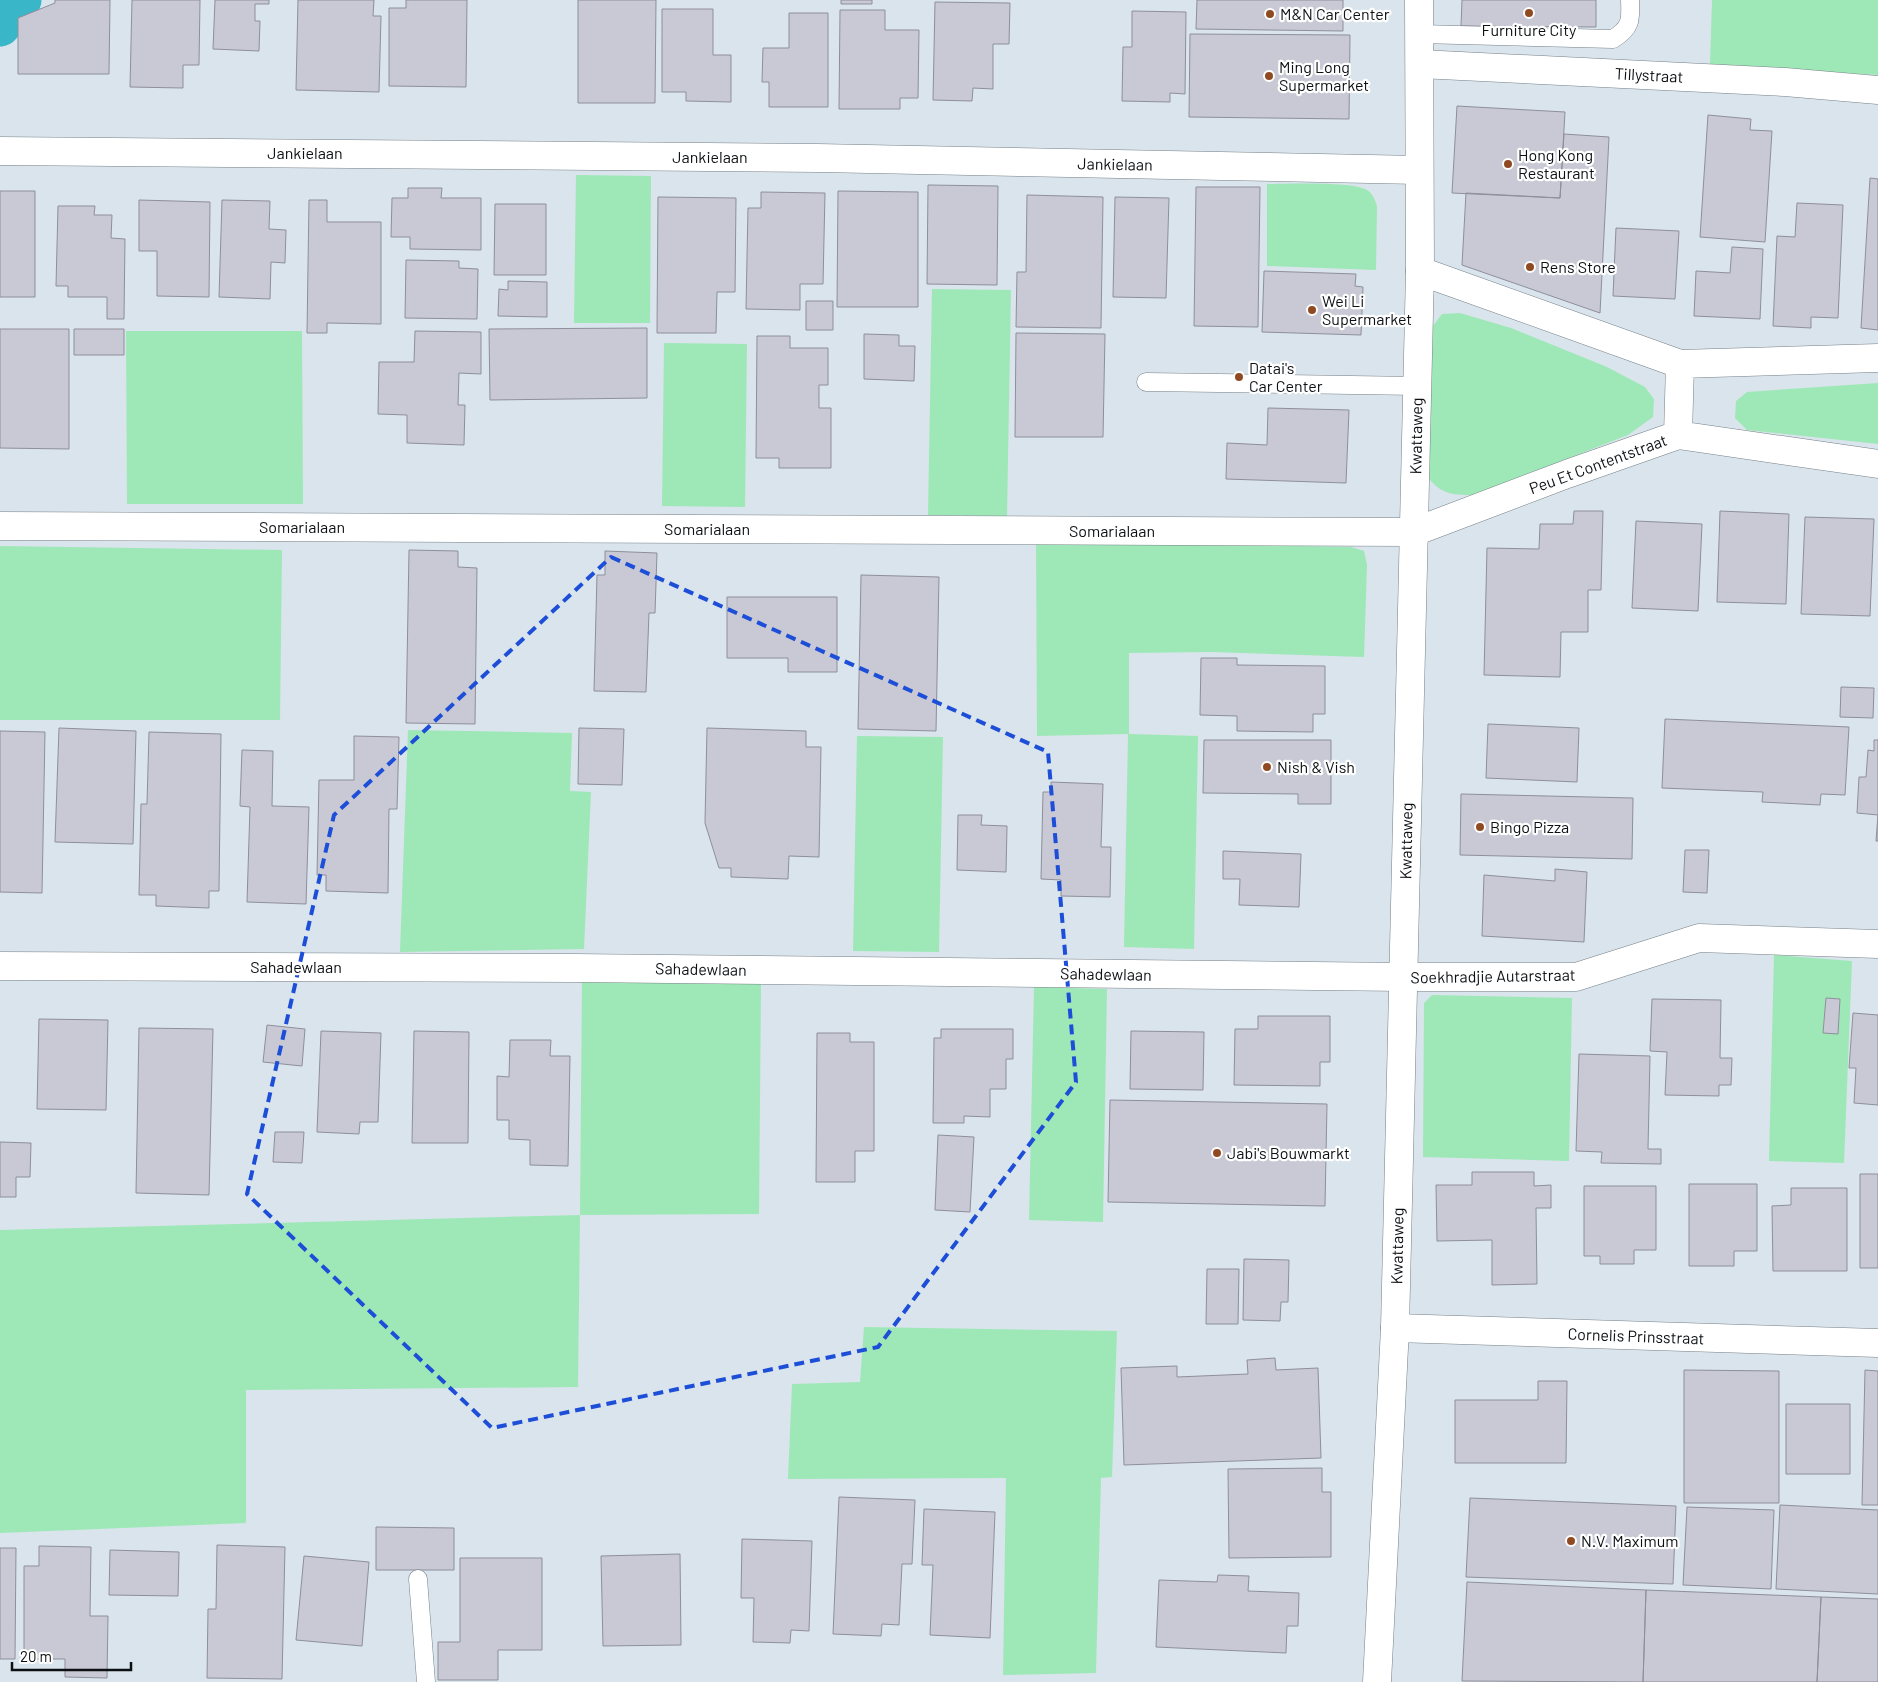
<svg xmlns="http://www.w3.org/2000/svg" width="1878" height="1682" font-family="Barlow,sans-serif">
	<rect width="100%" height="100%" fill="#d9e4ec"/>
	<!-- green -->
	<path fill="#9ee8b7" d="M1712,0H1878V75L1710,65Z
		M576,175L651,176L650,323H574Z
		M1267,184C1287,184 1353,181 1367,190C1373,194 1375,200 1377,206L1376,270L1267,266Z
		M932,289L1011,290L1007,516L928,515Z
		M1460,313L1511,328L1607,367L1645,387L1654,399L1653,417L1628,435L1474,495C1451,495 1439,494 1426,474L1432,327L1442,314Z
		M126,331H302L303,504H127Z
		M664,343L747,344L745,507L662,506Z
		M1878,383V444L1747,430L1735,418L1736,401L1747,392Z
		M1036,541L1351,547L1364,551L1367,565L1364,657L1210,652L1129,653V734L1198,736L1194,949L1124,947L1128,734L1037,736Z
		M0,546L282,550L280,720H0Z
		M408,730L572,733L570,791L591,792L584,949L400,952Z
		M857,736L943,737L939,952L853,951Z
		M1774,955L1852,961L1844,1163L1769,1161Z
		M582,980L761,984L759,1214L580,1215L578,1387L246,1390V1523L0,1533V1230L580,1215Z
		M1034,987L1107,989L1103,1222L1029,1220Z
		M1432,995L1572,998L1569,1161L1423,1157L1424,1003Z
		M864,1327L1117,1331L1112,1477L1101,1478L1096,1673L1003,1675L1006,1478L788,1479L792,1384L860,1382Z"/>
	<g fill="none" stroke-linecap="round" stroke-linejoin="round">
		<!-- canal -->
		<path stroke="#39b7c8" stroke-width="41" d="M0,26L21,0"/>
	</g>
	<!-- building -->
	<path fill="#c9c9d5" stroke="#8e8f9a" d="M55,0H110L109,74H18V18L55,3Z
		M132,0H200L199,65H183V88L130,87Z
		M215,0H269V4H255V21H260L259,51L213,49Z
		M298,0H374L373,16H381L379,92L296,90Z
		M406,0H467L466,87L389,86V8H406Z
		M578,0H656L655,103H578Z
		M841,0H872V4H841Z
		M1197,0H1343V31L1196,29Z
		M1462,0H1596V27L1461,26Z
		M935,2L1010,3L1009,44H993V89L973,88L972,101L933,100Z
		M662,9H713V55H731V102L686,101V92H662Z
		M840,10H885V30H919L918,98H900V109H839Z
		M1132,11L1186,12L1185,94L1170,93V102L1122,101L1123,47H1132Z
		M789,13H828V107H769V82H762L763,48H789Z
		M1190,34L1350,35L1349,119L1189,117Z
		M1457,106L1565,112L1560,198L1452,193Z
		M1708,115L1751,119L1750,130L1772,131L1765,242L1700,237Z
		M1564,134L1609,137L1600,313L1462,265L1466,193L1560,198Z
		M1870,178L1878,179V330L1861,328Z
		M928,185L998,186L997,285L927,284Z
		M1196,187H1260L1258,327L1194,326Z
		M408,188H442L441,198H481V250L410,249V237H391L392,198H408Z
		M0,191H35V297H0Z
		M838,191L918,192V307H837Z
		M761,192L825,193L823,284H800V310L746,309L748,208H761Z
		M1027,195L1103,197L1101,328L1016,327L1017,272H1026Z
		M658,197L736,198L735,292H717L716,333H657Z
		M1115,197L1169,198L1166,298L1113,297Z
		M139,200L210,202L209,297L157,296V251H139Z
		M222,200L270,201L269,229L286,230L285,263L271,262L270,299L219,297Z
		M309,200H327V222H381V324L327,323V333H307Z
		M1797,203L1843,205L1838,318L1811,317V328L1773,326L1777,236L1795,237Z
		M495,204H546V275H494Z
		M58,206H95L94,215H112L111,238L125,239L124,319H107V297H68V286H56Z
		M1616,228L1679,231L1675,299L1613,296Z
		M1732,247L1763,249L1760,319L1694,316L1696,271L1730,273Z
		M406,260L459,261V268L478,269L477,319L405,318Z
		M1264,271L1356,274L1355,286L1363,287L1361,335L1262,332Z
		M508,281L547,282V317L498,316L499,289L508,290Z
		M806,301H833V330H806Z
		M647,328V398L490,400L489,329Z
		M0,329H69V449L0,448Z
		M74,329H124V355H74Z
		M415,331L481,332V374L459,373L458,405H465L464,445L407,443V415L378,414L379,362H414Z
		M1016,333L1105,334L1103,437H1015Z
		M864,334L899,335V346H915L914,381L864,379Z
		M757,336H790V348H828V385H819V408H831V468H779V458H756Z
		M1268,408L1349,410L1346,483L1226,479L1227,443L1267,445Z
		M1574,511H1603L1601,590H1588V632H1561L1560,677L1484,675L1487,548L1539,549L1540,524H1573Z
		M1720,511L1789,514L1786,604L1717,602Z
		M1805,517L1874,519L1870,616L1801,614Z
		M1636,521L1702,524L1698,611L1632,608Z
		M409,550L458,551V567L477,568L475,724L406,723Z
		M605,551L657,553L655,613H649L646,692L594,691L597,575H605Z
		M861,575L939,577L936,731L858,729Z
		M727,597H837V672H788V658H727Z
		M1201,658H1237V665L1325,666V714H1313V732L1237,731V716L1200,715Z
		M1841,687L1874,688L1873,718L1840,717Z
		M1665,719L1849,727L1845,795L1821,794L1820,805L1762,802L1763,792L1662,788Z
		M1488,724L1579,728L1577,782L1486,778Z
		M59,728L136,731L133,844L55,842Z
		M579,728L624,729L622,785L578,784Z
		M707,728L806,731V747H821L819,857L789,856L788,879L731,877V868H719L705,823Z
		M0,731L45,732L42,893L0,892Z
		M149,732L221,734L219,891H209V908L156,906V895H139L141,804H147Z
		M354,736L399,737L397,809H389L388,893L326,891V875H317L319,780H354Z
		M1204,740H1331V804H1298V794L1203,793Z
		M1874,740H1878V841H1876L1878,815L1857,813L1859,777H1866L1868,750L1874,751Z
		M242,750L273,751L272,806L309,807L306,904L247,902L250,807L240,806Z
		M1051,782L1103,784L1101,847H1111L1110,897L1061,896V880L1041,879L1043,792H1051Z
		M1461,794L1633,798L1632,859L1460,855Z
		M958,815H982L981,825L1007,826L1006,872L957,870Z
		M1685,850H1709L1707,893L1683,892Z
		M1223,851L1301,854L1299,907L1239,905L1240,879H1223Z
		M1555,869L1587,872L1584,942L1482,936L1484,875L1555,881Z
		M1826,998L1840,999L1838,1034L1823,1033Z
		M1652,999L1721,1000L1720,1058H1732L1731,1085H1719V1096L1665,1095L1667,1052L1650,1051Z
		M1853,1013L1878,1015V1105L1854,1103L1856,1068H1849Z
		M1258,1016H1330V1062H1320V1086L1234,1085L1235,1029H1258Z
		M39,1019L108,1020L106,1110L37,1109Z
		M267,1025L305,1029L302,1066L263,1062Z
		M139,1028L213,1029L209,1195L136,1193Z
		M941,1029H1013V1059H1006V1089H990V1117L964,1116V1123H933L934,1038H941Z
		M321,1031L381,1033L378,1122H360L359,1134L317,1132Z
		M414,1031L469,1032L468,1143H412Z
		M1131,1031L1204,1032L1203,1090L1130,1089Z
		M817,1033H850V1042H874V1151H855V1182H816Z
		M510,1040H551L550,1056H570L568,1166L530,1165V1140L509,1139V1120H497V1076L509,1077Z
		M1579,1054L1650,1056L1648,1149H1661V1164L1601,1163L1602,1152L1576,1151Z
		M1110,1100L1327,1104L1325,1206L1108,1202Z
		M275,1132H304L302,1163L273,1162Z
		M938,1135L974,1137L970,1212L935,1210Z
		M0,1142L31,1143L30,1177H16V1197H0Z
		M1472,1172H1534V1186L1551,1185V1208H1536L1537,1284L1492,1285V1240L1437,1241L1436,1185H1472Z
		M1860,1174H1878V1268H1860Z
		M1689,1184H1757V1251H1734V1266H1689Z
		M1584,1186H1656V1250H1634V1264H1600V1256H1584Z
		M1791,1188H1847V1271H1773L1772,1206L1791,1205Z
		M1244,1259L1289,1260L1288,1302H1281L1280,1321L1243,1320Z
		M1207,1269H1239L1238,1324H1206Z
		M1275,1358L1276,1370L1318,1368L1321,1458L1124,1465L1121,1368L1177,1366V1377L1248,1374L1247,1360Z
		M1684,1370L1779,1371V1503H1684Z
		M1865,1370L1878,1371V1505H1862Z
		M1538,1381H1567L1566,1463H1455V1400H1538Z
		M1786,1404H1850V1474H1786Z
		M1322,1468V1492H1331V1557L1229,1558L1228,1469Z
		M839,1497L915,1500L912,1564H902L899,1625L882,1624L881,1636L833,1634Z
		M1470,1498L1676,1506L1673,1584L1466,1577Z
		M1780,1505L1878,1510V1594L1776,1589Z
		M1687,1507L1774,1510L1771,1589L1683,1585Z
		M924,1509L995,1512L990,1638L930,1635L933,1565H922Z
		M376,1527L454,1528V1570H376Z
		M742,1539L812,1541L809,1631L791,1630L790,1643L753,1642L754,1598H741Z
		M217,1545L285,1547L282,1679L207,1678L208,1609H216Z
		M39,1546L91,1547L90,1616H108L107,1678L65,1677V1659H24V1566H39Z
		M0,1548H16L15,1659H0Z
		M110,1550L179,1552L178,1596L109,1595Z
		M680,1554L681,1645L603,1646L601,1556Z
		M304,1556L369,1562L362,1646L296,1640Z
		M460,1558H542V1650H498V1680H438V1642H460Z
		M1218,1575L1249,1576L1248,1591L1299,1593L1298,1626H1287L1286,1653L1156,1647L1159,1580L1217,1582Z
		M1467,1582L1646,1590L1643,1682L1462,1681Z
		M1646,1590L1821,1597L1817,1682H1643Z
		M1821,1597L1878,1599V1682H1817Z"/>
	<g fill="none" stroke-linecap="round" stroke-linejoin="round">
		<!-- service casing -->
		<g stroke="#768088" stroke-width="19">
			<path id="service" d="M1420,34L1613,39C1631,28 1631,20 1630,0
				M1146,382L1417,386
				M418,1579L426,1682"/>
		</g>
		<!-- minor casing -->
		<g stroke="#768088" stroke-width="29">
			<path id="minor" d="M1420,64L1785,82L1878,90
				M0,151L818,158L1419,170
				M1420,271L1680,364L1878,358
				M1678,435L1680,364
				M0,526L1414,532L1567,474L1678,435L1878,464
				M0,966L575,968L1403,977H1576L1699,938L1878,944
				M1395,1328L1878,1343"/>
		</g>
		<!-- primary casing -->
		<g stroke="#768088" stroke-width="29">
			<path id="primary" d="M1377,1682L1395,1328L1420,271L1419,0"/>
		</g>
		<!-- service -->
		<use href="#service" stroke="#fff" stroke-width="18"/>
		<!-- minor -->
		<use href="#minor" stroke="#fff" stroke-width="28"/>
		<!-- primary -->
		<use href="#primary" stroke="#fff" stroke-width="28"/>
	</g>
	<!-- marked area -->
	<path fill="none" stroke="#1d4ed8" stroke-width="4" stroke-dasharray="10 6" stroke-linejoin="round" d="M611,557L1048,752L1076,1082L878,1347L492,1428L247,1194L334,815Z"/>
	<!-- markers -->
	<g fill="#904a22" stroke="#fff" stroke-width="2">
		<circle cx="1529" cy="13" r="5"/>
		<circle cx="1270" cy="14" r="5"/>
		<circle cx="1269" cy="76" r="5"/>
		<circle cx="1508" cy="164" r="5"/>
		<circle cx="1530" cy="267" r="5"/>
		<circle cx="1312" cy="310" r="5"/>
		<circle cx="1239" cy="377" r="5"/>
		<circle cx="1267" cy="767" r="5"/>
		<circle cx="1480" cy="827" r="5"/>
		<circle cx="1217" cy="1153" r="5"/>
		<circle cx="1571" cy="1541" r="5"/>
	</g>
	<g text-anchor="middle" stroke-width="4.5" stroke-linejoin="round" paint-order="stroke">
		<!-- poi labels -->
		<g font-size="16" fill="#0d1013" stroke="#fff" text-anchor="start">
			<text x="1280" y="20">M&amp;N Car Center</text>
			<text x="1529" y="36" text-anchor="middle">Furniture City</text>
			<text x="1279" y="73">Ming Long<tspan x="1279" dy="18">Supermarket</tspan></text>
			<text x="1518" y="161">Hong Kong<tspan x="1518" dy="18">Restaurant</tspan></text>
			<text x="1540" y="273">Rens Store</text>
			<text x="1322" y="307">Wei Li<tspan x="1322" dy="18">Supermarket</tspan></text>
			<text x="1249" y="374">Datai's<tspan x="1249" dy="18">Car Center</tspan></text>
			<text x="1277" y="773">Nish &amp; Vish</text>
			<text x="1490" y="833">Bingo Pizza</text>
			<text x="1227" y="1159">Jabi's Bouwmarkt</text>
			<text x="1581" y="1547">N.V. Maximum</text>
		</g>
		<!-- street labels -->
		<g font-size="16" fill="#0d1013" stroke="#fff">
			<text transform="translate(1649 75) rotate(3)" y="6">Tillystraat</text>
			<text x="305" y="159">Jankielaan</text>
			<text x="710" y="163">Jankielaan</text>
			<text transform="translate(1115 164) rotate(1)" y="6">Jankielaan</text>
			<text transform="translate(1416 436) rotate(-89)" y="6">Kwattaweg</text>
			<text transform="translate(1598 464) rotate(-20)" y="6">Peu Et Contentstraat</text>
			<text x="302" y="533">Somarialaan</text>
			<text x="707" y="535">Somarialaan</text>
			<text x="1112" y="537">Somarialaan</text>
			<text transform="translate(1406 841) rotate(-89)" y="6">Kwattaweg</text>
			<text x="296" y="973">Sahadewlaan</text>
			<text transform="translate(701 969) rotate(1)" y="6">Sahadewlaan</text>
			<text transform="translate(1106 974) rotate(1)" y="6">Sahadewlaan</text>
			<text transform="translate(1493 976) rotate(-1)" y="6">Soekhradjie Autarstraat</text>
			<text transform="translate(1397 1246) rotate(-89)" y="6">Kwattaweg</text>
			<text transform="translate(1636 1336) rotate(2)" y="6">Cornelis Prinsstraat</text>
		</g>
	</g>
	<!-- scale -->
	<path d="M12 1662v8h119v-8" fill="none" stroke="#0d1013" stroke-width="2.5"/>
	<text x="20" y="1662" font-size="15" fill="#0d1013" stroke="#ffffff" stroke-width="4" paint-order="stroke">20 m</text>
</svg>
